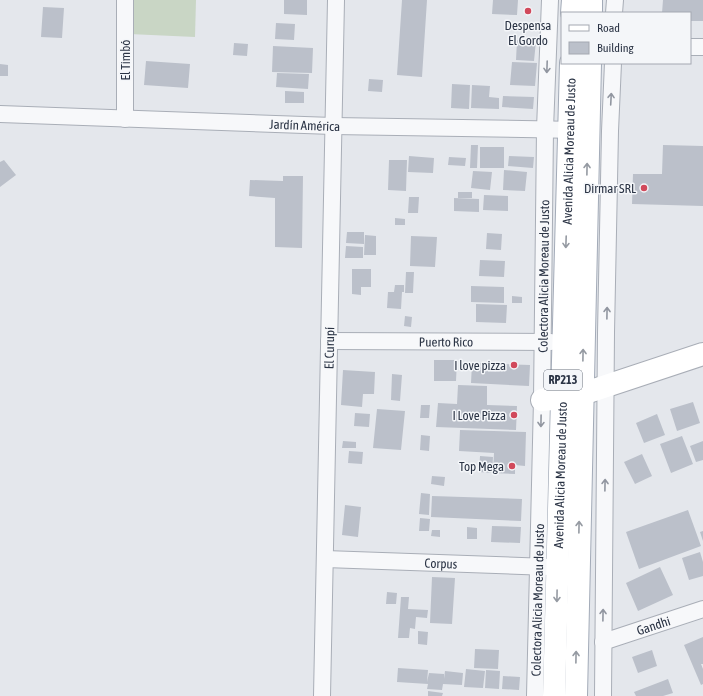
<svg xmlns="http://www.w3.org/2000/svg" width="703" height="696" font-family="'Asap Condensed',sans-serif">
	<rect width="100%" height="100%" fill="#e4e7ec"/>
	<!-- pitch -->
	<path fill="#c9d6c5" d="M130,0H196L195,37L129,34Z"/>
	<!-- building -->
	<path fill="#bbc0ca" d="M284,0H307V15L284,14Z
		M402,0H427L422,77L397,75Z
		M493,0H518L517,15L492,14Z
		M663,0H703V21H690V13H662Z
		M43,7L64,8L62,38L41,37Z
		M276,23L295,24L294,40L275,39Z
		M517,40L536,41L534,61L516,60Z
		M234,43L248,44L247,56L233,55Z
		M273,46L313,48L312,73L272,72Z
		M146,61L190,64L188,88L144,85Z
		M512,62L537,63L535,86L510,85Z
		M0,64L8,65V76H0Z
		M277,73L309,74L308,89L276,87Z
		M369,79L383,80L382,92L368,91Z
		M452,84L470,85L469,109L451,108Z
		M472,85L490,86L489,97L499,98V109L471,108Z
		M285,91L304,92V103H285Z
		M503,96L534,97L533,109L502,107Z
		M471,145H478L477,168H470Z
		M663,145L703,146V206L632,204L633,174H662Z
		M480,147H504V168H480Z
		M409,156L434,158L433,173L408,172Z
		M509,156L534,157L533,168L508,166Z
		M449,157L466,158L465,166L448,165Z
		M4,160L16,175L0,187V162Z
		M389,160H407L406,191L388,190Z
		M504,170L527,172L525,191L503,190Z
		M473,171L492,172L490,190L471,188Z
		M283,176H303L302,248L275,247V198L249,196L250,180L283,181Z
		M458,192H472V198H458Z
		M484,195L508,196V211L483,210Z
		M409,197H419L418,213H408Z
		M454,198L479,199V212L454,211Z
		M395,218L405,219V225H395Z
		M347,232H364V244L346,243Z
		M487,233L502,234L501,250L486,249Z
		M365,235L376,236V255H364Z
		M411,236L437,237L435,267L410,266Z
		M346,246L363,247V258H345Z
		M480,260L505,261L504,277L479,276Z
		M352,269H371V287H361V295L352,294Z
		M406,272H414L413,293H405Z
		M395,285H404V292H402L401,309L387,308L388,292H394Z
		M471,286L504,287V303L471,302Z
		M512,296L522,297V303H512Z
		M476,304L507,305L506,323L476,322Z
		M405,316L412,317L411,327L404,326Z
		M434,360H457L456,381H434Z
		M472,363L530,365L529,386L471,383Z
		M343,370L375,372L374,394H363L362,407L341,405Z
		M392,374L402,375L400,401L391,400Z
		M458,385L487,386V405L517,406L516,430L436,427L438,403L457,404Z
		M693,402L700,423L677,431L670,409Z
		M421,405H430L429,418H420Z
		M377,409L405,411L401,450L373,448Z
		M355,413L370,414L369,427L354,426Z
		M657,414L665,435L644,443L636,423Z
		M460,430L526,432L525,466L515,465V474L493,473L494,453L459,451Z
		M421,435L430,436L429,451L420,450Z
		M682,436L693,464L671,473L660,444Z
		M343,441L356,442V448H342Z
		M703,441V460L696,462L690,446Z
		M349,451L363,452L362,464L348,463Z
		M642,454L652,476L635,484L624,462Z
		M480,456L493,457L492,473L479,472Z
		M432,476L445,477L444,486L431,484Z
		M421,493L430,494L429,515L419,514Z
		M432,496L522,499L521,521L431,517Z
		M345,505L361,507L358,537L342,535Z
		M688,510L701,546L639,569L626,532Z
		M420,518L430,519L429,531H419Z
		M492,526L521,527L520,543L491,542Z
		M467,527L477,528V539H467Z
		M432,530H440V537L431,536Z
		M703,531V541L700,532Z
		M700,552L703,562V576L689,580L682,558Z
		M660,567L673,595L638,611L626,583Z
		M432,577L455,578L452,624L430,623Z
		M387,592L397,593L396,604H386Z
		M401,597H409L408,609L428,610L427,618L416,617L415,629L410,628L409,638H398Z
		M418,631L428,632L427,645L418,644Z
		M703,637V664H701L703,669V684L701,685L684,645Z
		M475,649L499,650L498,669L474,668Z
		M652,650L657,666L638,673L632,657Z
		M398,668L428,670L427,682L429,673L444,674V679L445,671L463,673L462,685L443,684L442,690L427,689L428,684L397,682Z
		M466,669L485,671L483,688L464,687Z
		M486,670L500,671L499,689L485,688Z
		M503,676L520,677L519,690L502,689Z
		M668,679L673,693L663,696H636L634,692Z
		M428,691L443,693L442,696H428Z"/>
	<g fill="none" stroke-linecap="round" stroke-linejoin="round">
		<!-- minor casing -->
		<g stroke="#a9aeb7" stroke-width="18">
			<g id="minor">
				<path d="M125,0V119"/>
				<path d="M614,13L615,0"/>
				<path d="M690,47H703"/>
				<path id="s1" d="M0,114L333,126L580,130"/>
				<path id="s2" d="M329,341L551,342"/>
				<path id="s3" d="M325,559L549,567"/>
				<path id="s4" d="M603,642L703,609"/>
				<path id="s5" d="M322,696L336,0"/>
				<path id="s6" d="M535,696L542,400L545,129L550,0"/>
				<path d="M603,696L606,333L610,131L613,63"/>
			</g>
		</g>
		<!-- secondary casing -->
		<g stroke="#a9aeb7" stroke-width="24">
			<path id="secondary" d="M542,400L573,397L703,354"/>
		</g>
		<!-- primary casing -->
		<g stroke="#a3abb8" stroke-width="24">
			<g id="primary">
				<path d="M572,13L573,0"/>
				<path d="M591,13V0"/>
				<path id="s7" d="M554,696L571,63"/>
				<path d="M576,696L590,63"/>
			</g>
		</g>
		<!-- minor -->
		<use href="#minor" stroke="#f7f8fa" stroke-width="16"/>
		<!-- secondary -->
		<use href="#secondary" stroke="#fff" stroke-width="22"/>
		<!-- primary -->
		<use href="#primary" stroke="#fff" stroke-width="22"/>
	</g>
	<!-- one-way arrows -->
	<defs><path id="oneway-shaft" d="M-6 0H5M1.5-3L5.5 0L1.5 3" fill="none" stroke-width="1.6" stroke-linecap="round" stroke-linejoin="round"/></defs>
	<g stroke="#9196a0">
		<use href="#oneway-shaft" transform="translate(547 67) rotate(92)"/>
		<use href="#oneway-shaft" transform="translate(611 99) rotate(-87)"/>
		<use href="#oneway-shaft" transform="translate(607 313) rotate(-89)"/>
		<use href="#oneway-shaft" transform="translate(541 421) rotate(91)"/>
		<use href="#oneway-shaft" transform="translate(605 485) rotate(-89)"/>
		<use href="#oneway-shaft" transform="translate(603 615) rotate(-89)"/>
	</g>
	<g stroke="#959aa2">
		<use href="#oneway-shaft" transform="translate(587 169) rotate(-89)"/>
		<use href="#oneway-shaft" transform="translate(566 242) rotate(92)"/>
		<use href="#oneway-shaft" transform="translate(583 355) rotate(-89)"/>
		<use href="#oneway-shaft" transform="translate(579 527) rotate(-89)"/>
		<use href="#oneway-shaft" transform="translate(557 596) rotate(91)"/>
		<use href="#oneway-shaft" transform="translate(576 657) rotate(-89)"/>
	</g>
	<!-- markers -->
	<g fill="#d1495b" stroke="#f4f6f9" stroke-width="1.5">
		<circle cx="528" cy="11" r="4"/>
		<circle cx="644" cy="188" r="4"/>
		<circle cx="514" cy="365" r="4"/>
		<circle cx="514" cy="415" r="4"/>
		<circle cx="512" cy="466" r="4"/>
	</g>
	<g text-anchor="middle" stroke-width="3" stroke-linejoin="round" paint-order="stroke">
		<!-- shield labels -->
		<rect fill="#f4f6f9" stroke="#676e7b" stroke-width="1" x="544" y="370" width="38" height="20" rx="3"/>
		<g font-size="12" font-weight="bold" fill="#2b3445">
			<text x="563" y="384">RP213</text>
		</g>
		<!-- poi labels -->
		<g font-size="13" fill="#2b3445" stroke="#f4f6f9" text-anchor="end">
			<text x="528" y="30" text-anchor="middle">Despensa<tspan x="528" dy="15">El Gordo</tspan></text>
			<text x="636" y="193">Dirmar SRL</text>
			<text x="506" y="370">I love pizza</text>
			<text x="506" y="420">I Love Pizza</text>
			<text x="504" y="471">Top Mega</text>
		</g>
		<!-- street labels -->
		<g font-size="13" fill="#2b3445" stroke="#f4f6f9">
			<text transform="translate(125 60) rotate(-90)" y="5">El Timbó</text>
			<text dy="5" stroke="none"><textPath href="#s1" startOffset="305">Jardín América</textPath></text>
			<text dy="5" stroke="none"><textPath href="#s7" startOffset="545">Avenida Alicia Moreau de Justo</textPath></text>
			<text dy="5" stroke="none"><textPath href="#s6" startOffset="420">Colectora Alicia Moreau de Justo</textPath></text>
			<text dy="5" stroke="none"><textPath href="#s2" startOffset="117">Puerto Rico</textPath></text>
			<text dy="5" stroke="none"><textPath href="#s5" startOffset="348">El Curupí</textPath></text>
			<text dy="5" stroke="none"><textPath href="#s7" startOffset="221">Avenida Alicia Moreau de Justo</textPath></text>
			<text dy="5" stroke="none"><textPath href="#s3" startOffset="116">Corpus</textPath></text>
			<text dy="5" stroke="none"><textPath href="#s6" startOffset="96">Colectora Alicia Moreau de Justo</textPath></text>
			<text dy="5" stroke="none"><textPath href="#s4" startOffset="53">Gandhi</textPath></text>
		</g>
	</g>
	<!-- legend -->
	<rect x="561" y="12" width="130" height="52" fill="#f4f6f9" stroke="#a4a8b1"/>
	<rect x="569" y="25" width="20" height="6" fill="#ffffff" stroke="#a4a8b1"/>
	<text x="597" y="32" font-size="12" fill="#2b3445">Road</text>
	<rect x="569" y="42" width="20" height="12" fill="#bbc0ca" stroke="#a4a8b1"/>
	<text x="597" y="52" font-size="12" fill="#2b3445">Building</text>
</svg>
